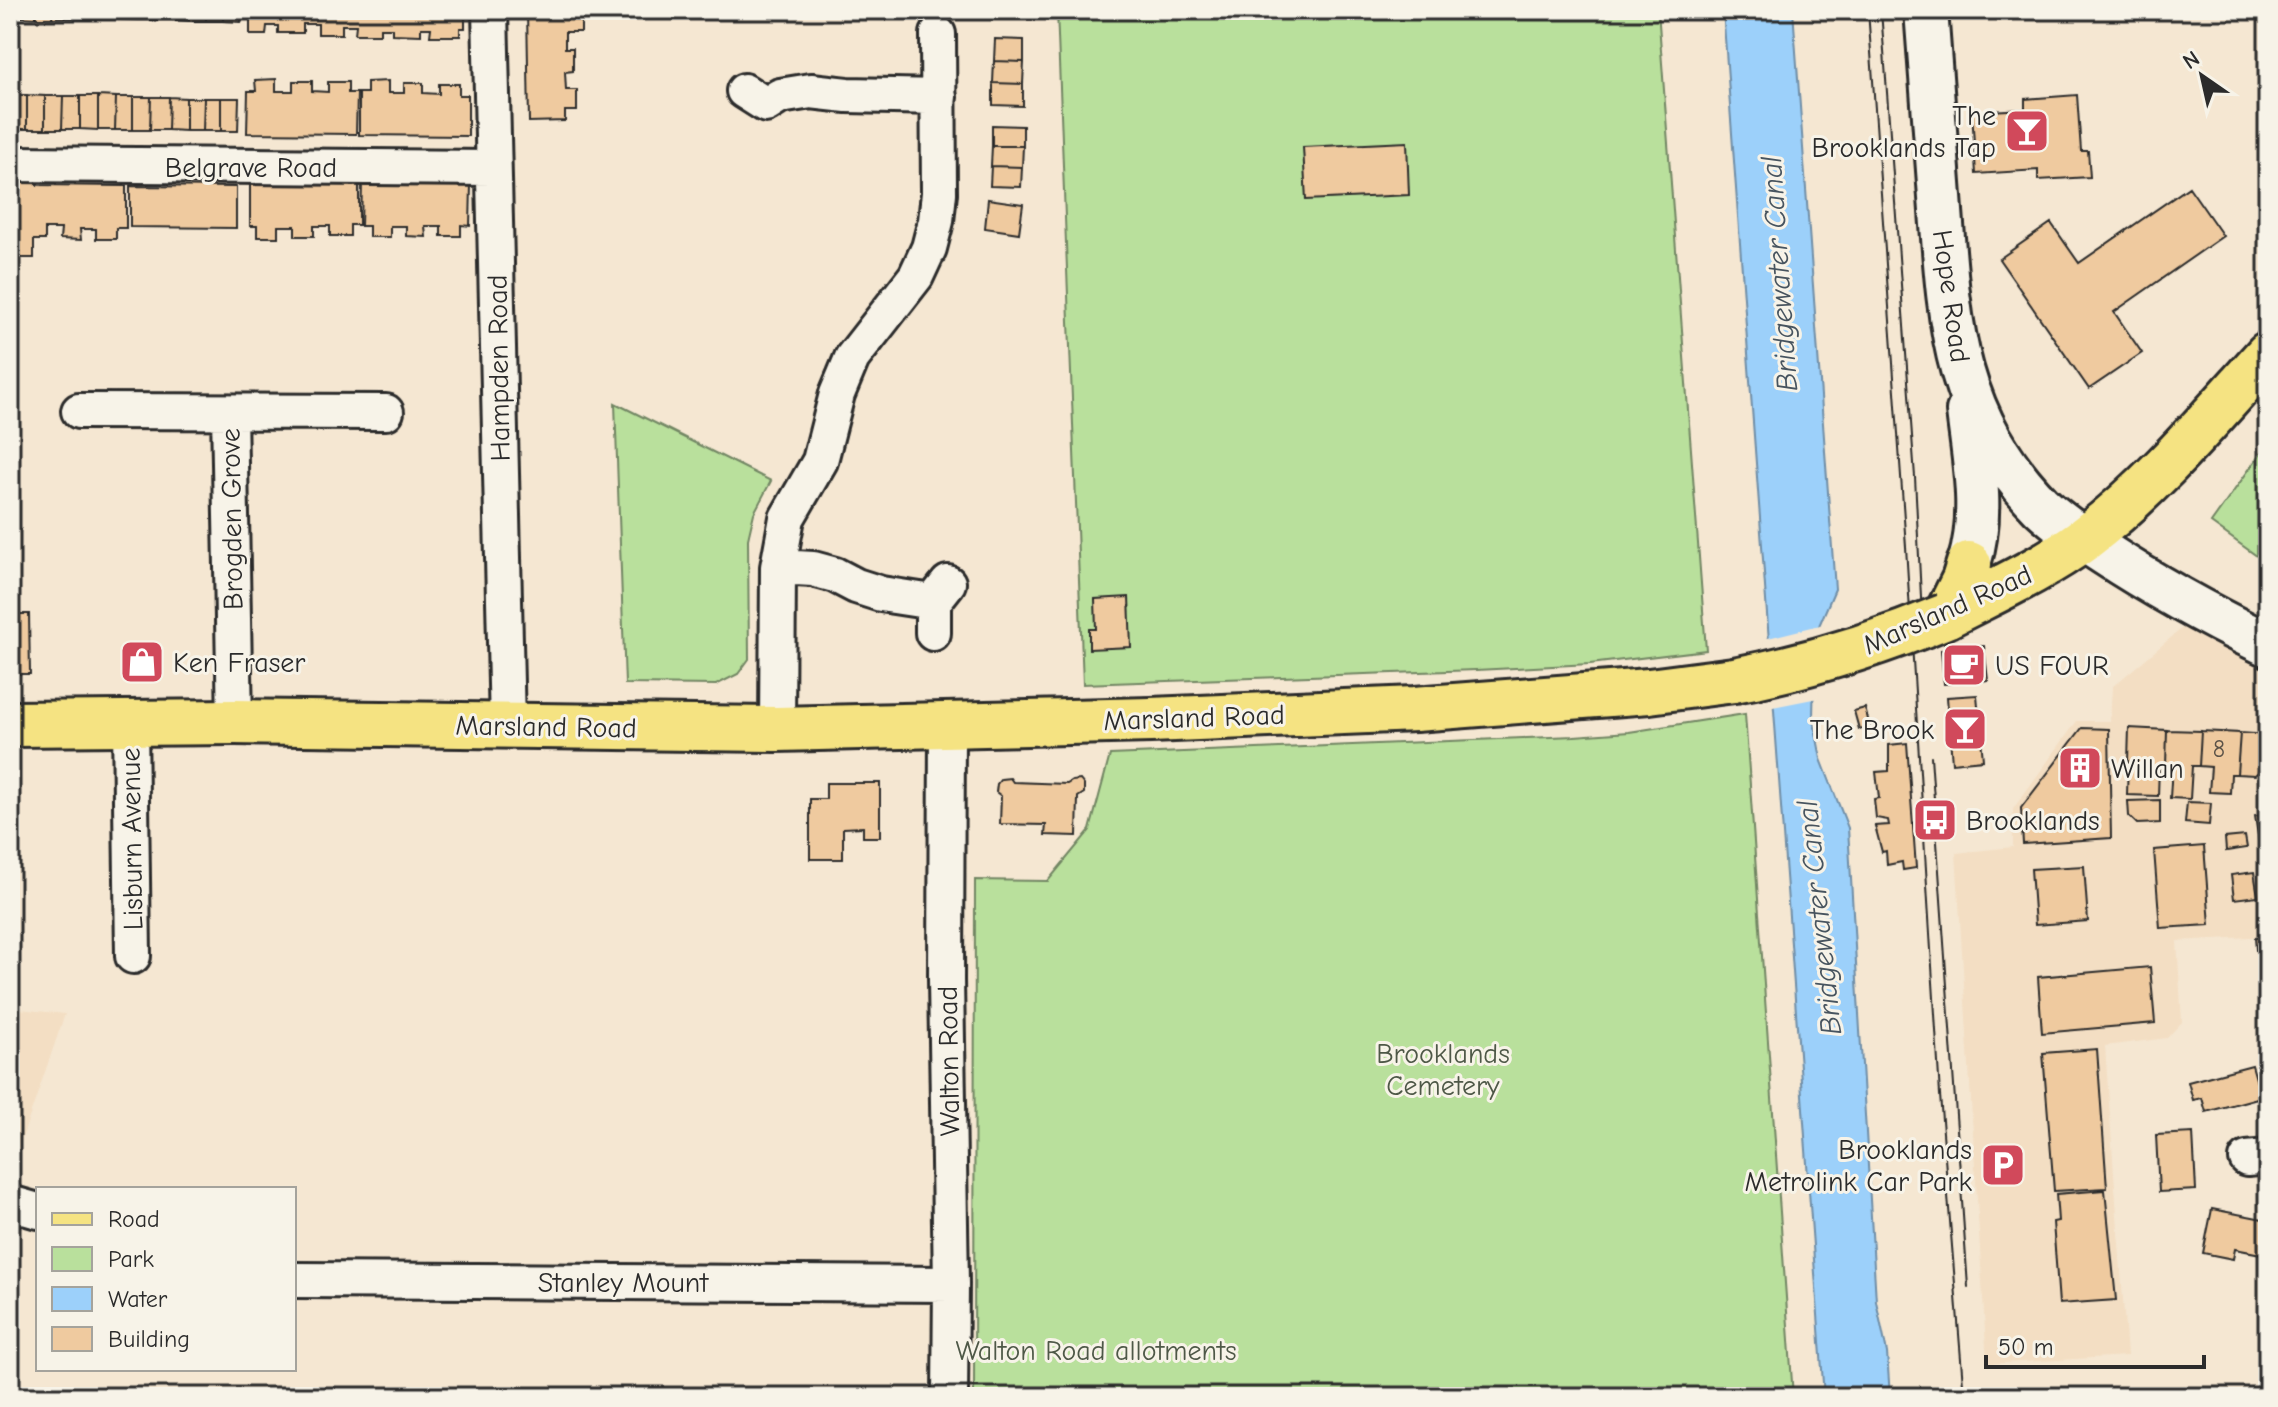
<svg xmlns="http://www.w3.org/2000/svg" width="2278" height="1407" font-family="'Comic Neue',sans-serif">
	<rect width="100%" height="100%" fill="#f5e7d2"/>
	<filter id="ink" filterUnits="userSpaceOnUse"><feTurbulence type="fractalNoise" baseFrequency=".0125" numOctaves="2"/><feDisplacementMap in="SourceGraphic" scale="16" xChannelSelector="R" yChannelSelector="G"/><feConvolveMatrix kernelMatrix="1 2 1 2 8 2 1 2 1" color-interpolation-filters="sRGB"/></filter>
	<g filter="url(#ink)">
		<!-- built -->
		<path fill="#f3dec3" d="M2186,625L2268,664V936L2177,941L2182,1022L2167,1038L2105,1046L2127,1356L1987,1364L1956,853L2013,847V809L2077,721H2110L2112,687Z
			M10,1008L65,1014L10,1173Z"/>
		<!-- green -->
		<path fill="#b9e09c" stroke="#728664" stroke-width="2" d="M1057,10H1658L1706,650L1590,664L1476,670L1083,684Z
			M615,403L771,481L754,513L748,539L749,659L738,674L716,685L625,684Z
			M2268,443V564L2211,523Z
			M1745,714L1793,1397H974L975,880L1048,881L1090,830L1110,755L1574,736L1629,732Z"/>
		<!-- water -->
		<path fill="#9cd0fa" stroke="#6f8ea7" stroke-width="2" d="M1723,10H1793L1835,589L1815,635L1813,717L1821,759L1848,828L1876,1301L1887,1353L1890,1397H1824Z"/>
		<!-- pier -->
		<path fill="#f5e7d2" d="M1824,624L1819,636L1818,698L1768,708L1764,639Z"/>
		<!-- building -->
		<path fill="#efca9f" stroke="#2b2b2b" stroke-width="2" d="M19,10H36V18L18,17Z
			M36,10H53L52,18H36Z
			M53,10H70V18H52Z
			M70,10H87V19L70,18Z
			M87,10H104V19H87Z
			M104,10H121V19H104Z
			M121,10H138V20L121,19Z
			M138,10H155V20H138Z
			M155,10H172V20H155Z
			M172,10H189V21L172,20Z
			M189,10H206V21H189Z
			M206,10H223V21H206Z
			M223,10H241V22L223,21Z
			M250,10H465V28H460V36H430L431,28H421V35L392,34V28H380V34H355L356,25H342V34H318V24H303V33H278V26H267L266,35H250Z
			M527,10H581V32H565V48H573V71L565,72L566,90H577V111H565V121L529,122Z
			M995,39L1024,40V62L994,61Z
			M994,61L1024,62L1023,84L993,83Z
			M276,79V91H293V81H312V91L328,92V82H348V93H357L356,134L247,133L248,91H256L255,80Z
			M388,81V93H404V83H423V93L439,94V84H459V95H468V136L359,135V93H367V82Z
			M993,83L1023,84V106L993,105Z
			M10,95H27V129H10Z
			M27,95L45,96V129H27Z
			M2077,95L2081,151H2088L2090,177L2038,180V170L1976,174L1972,112L2025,109V99Z
			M45,96H63L62,129H45Z
			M63,96H80V129H62Z
			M80,96H98V130L80,129Z
			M98,96L116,97L115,130H98Z
			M116,97H133V130H115Z
			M133,97H151L150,130H133Z
			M151,97H169L168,130H150Z
			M169,97L186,98V131L168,130Z
			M186,98H204L203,131H186Z
			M204,98H221V131H203Z
			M221,98H239L238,131H221Z
			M992,125L1023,126V146H992Z
			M1407,142L1409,195L1306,200L1303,147Z
			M992,146H1023L1022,167L991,166Z
			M991,166L1022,167L1021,187L990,186Z
			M11,181H37V185L126,186V228H116V239H96V229H80L81,240L60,239L61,229H45V240H34V258H10Z
			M250,183H359V225H350V236H330V226H314V236H295V226H278V237H257V226H250Z
			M362,183L471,184L470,226L461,225V236H441V226H425L426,237L406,236V226H390V237H369V226H361Z
			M130,186L236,187V228L130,227Z
			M2189,187L2223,236L2114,312L2142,353L2089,389L1999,259L2051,223L2079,263Z
			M988,199L1023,204L1019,233L985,228Z
			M1129,597L1131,647L1089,649V629H1096L1095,599Z
			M10,610H17L16,614H29L30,674H10Z
			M1984,646L1988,680L1944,684L1941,650Z
			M1977,695L1983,760L1952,763L1947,697Z
			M1865,708L1870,727L1859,729L1854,711Z
			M2082,728L2109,729L2111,838L2023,844L2021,808Z
			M2129,728L2167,730L2166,766H2159L2158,796L2127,795Z
			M2167,730L2201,731L2199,766H2192L2190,799L2170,798L2172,766H2166Z
			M2201,731L2240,733L2237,774H2231L2230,793L2209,792L2211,767L2199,766Z
			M2240,733L2268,735V767H2264L2255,775L2237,774Z
			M1907,743L1916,868L1903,870L1902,862L1887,865L1886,851L1882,852L1875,826L1889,825L1888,820L1876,818L1874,799L1879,798L1876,772L1889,771V745Z
			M1010,778L1013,782L1067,784L1072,781L1080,780L1084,785V793L1078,797L1077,836L1045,835L1046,825L1000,824L1001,796L996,792L997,784L1001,779Z
			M826,783H880V837H863V827L843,828V859H810V799H826Z
			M2160,800V823L2137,824L2129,816L2128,801Z
			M2187,802L2211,803L2209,825L2185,823Z
			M2268,814V841L2259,842L2255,816Z
			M2245,836L2247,848L2226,851L2225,838Z
			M2204,846L2210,925L2160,928L2154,850Z
			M2268,853V875H2266L2262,854Z
			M2084,866L2088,921L2035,925L2031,869Z
			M2254,872L2258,896L2234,899L2231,875Z
			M2268,937V950H2256L2255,938Z
			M2150,967L2155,1023L2042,1033L2038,977Z
			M2268,991V1009H2262V992Z
			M2097,1049L2107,1188L2054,1191L2043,1053Z
			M2252,1065L2261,1097L2206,1112L2202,1098L2193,1100L2188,1082Z
			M2193,1133L2196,1190L2159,1192L2156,1135Z
			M2105,1190L2116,1300L2059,1304L2053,1222L2058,1221L2056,1194Z
			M2212,1209L2268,1220L2261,1254L2235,1249L2233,1259L2203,1253Z"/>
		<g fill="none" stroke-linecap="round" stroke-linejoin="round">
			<!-- minor casing -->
			<g stroke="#2b2b2b" stroke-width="40">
				<path id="minor" d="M490,10L507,726
					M744,91L766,105L780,96L811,91L847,95L939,97
					M10,164L492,168
					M79,411L386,412
					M229,412L235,722
					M778,567L813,569L835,575L856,586L881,594L933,602
					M933,633V602L948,583
					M130,722L133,956
					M947,725L946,980L951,1284L950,1397
					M777,729L778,567L787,518L820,461L837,394L852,358L916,276L929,248L936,221L939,193L938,34
					M2247,1159L2268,1157
					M10,1203L38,1211
					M294,1280L951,1284"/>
			</g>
			<!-- tertiary casing -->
			<g stroke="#2b2b2b" stroke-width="48">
				<path id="tertiary" d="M1926,10C1931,72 1935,135 1940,197C1949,318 1951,413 2041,506C2060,524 2083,539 2104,553C2157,588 2211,617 2268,645
					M1968,411C1974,463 1985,513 1969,564"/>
			</g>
			<!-- primary casing -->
			<g stroke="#2b2b2b" stroke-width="50">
				<path id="primary" d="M1946,616C1992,592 2042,570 2084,539C2154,486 2210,418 2268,354
					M1946,616L1964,580L1969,564
					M10,724L235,722L777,729L1151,720L1415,709L1649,691L1734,680"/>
			</g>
			<!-- minor -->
			<use href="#minor" stroke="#f7f3e8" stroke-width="34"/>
			<!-- tertiary -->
			<use href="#tertiary" stroke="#f7f3e8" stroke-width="42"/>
			<!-- primary -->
			<use href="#primary" stroke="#f5e382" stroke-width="44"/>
			<!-- tram -->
			<path stroke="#2b2b2b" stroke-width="2" d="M1868,10L1906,547L1940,1095L1964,1397
				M1881,10L1915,477L1923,637
				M1931,756L1968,1287"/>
			<!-- primary-bridge casing -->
			<g stroke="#2b2b2b" stroke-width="50" stroke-linecap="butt">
				<path id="primary-bridge" d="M1734,680C1808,666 1876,645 1946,616"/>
			</g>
			<!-- primary-bridge -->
			<use href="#primary-bridge" stroke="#f5e382" stroke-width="44"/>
		</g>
	</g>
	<!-- icons -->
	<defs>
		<g id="bar-square" transform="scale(2.3)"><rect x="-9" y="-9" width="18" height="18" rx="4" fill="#d1495b" stroke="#f7f3e8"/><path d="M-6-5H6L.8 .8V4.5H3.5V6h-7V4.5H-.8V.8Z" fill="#fff"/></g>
		<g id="shop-square" transform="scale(2.3)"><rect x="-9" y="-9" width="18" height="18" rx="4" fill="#d1495b" stroke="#f7f3e8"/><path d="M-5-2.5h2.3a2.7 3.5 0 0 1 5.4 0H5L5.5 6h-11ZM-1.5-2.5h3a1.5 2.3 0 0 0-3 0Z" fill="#fff"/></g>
		<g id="cafe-square" transform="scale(2.3)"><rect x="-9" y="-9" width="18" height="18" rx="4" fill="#d1495b" stroke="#f7f3e8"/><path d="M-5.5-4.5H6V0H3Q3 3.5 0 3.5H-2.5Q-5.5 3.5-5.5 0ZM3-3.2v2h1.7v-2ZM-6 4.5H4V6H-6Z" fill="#fff"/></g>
		<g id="building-square" transform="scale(2.3)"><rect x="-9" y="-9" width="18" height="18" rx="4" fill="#d1495b" stroke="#f7f3e8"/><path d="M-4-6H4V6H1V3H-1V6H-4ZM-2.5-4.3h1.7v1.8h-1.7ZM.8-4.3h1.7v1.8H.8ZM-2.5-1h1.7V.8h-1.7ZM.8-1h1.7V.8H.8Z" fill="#fff"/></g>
		<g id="bus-square" transform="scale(2.3)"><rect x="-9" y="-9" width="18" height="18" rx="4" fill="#d1495b" stroke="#f7f3e8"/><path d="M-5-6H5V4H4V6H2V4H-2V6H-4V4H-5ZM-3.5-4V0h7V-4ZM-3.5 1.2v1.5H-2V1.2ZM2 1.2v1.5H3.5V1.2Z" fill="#fff"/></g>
		<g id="parking-square" transform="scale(2.3)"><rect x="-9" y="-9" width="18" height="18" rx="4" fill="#d1495b" stroke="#f7f3e8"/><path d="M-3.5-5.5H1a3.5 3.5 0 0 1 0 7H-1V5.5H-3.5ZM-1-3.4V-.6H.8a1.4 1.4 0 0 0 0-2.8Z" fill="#fff"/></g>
	</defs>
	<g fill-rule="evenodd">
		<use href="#bar-square" x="2027" y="131"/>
		<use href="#shop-square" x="142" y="662"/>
		<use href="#cafe-square" x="1964" y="665"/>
		<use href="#bar-square" x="1965" y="729"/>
		<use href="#building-square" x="2080" y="768"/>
		<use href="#bus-square" x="1935" y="820"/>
		<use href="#parking-square" x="2003" y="1165"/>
	</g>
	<g text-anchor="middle" stroke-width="6" stroke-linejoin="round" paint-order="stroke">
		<!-- number labels -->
		<g font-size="24" fill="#5c5348">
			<text x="2219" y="757">8</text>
		</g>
		<!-- poi labels -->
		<g font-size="28" fill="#2b2b2b" stroke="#f7f3e8" text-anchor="start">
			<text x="1996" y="125" text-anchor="end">The<tspan x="1996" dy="32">Brooklands Tap</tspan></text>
			<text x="173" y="672">Ken Fraser</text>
			<text x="1995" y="675">US FOUR</text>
			<text x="1934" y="739" text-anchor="end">The Brook</text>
			<text x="2111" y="778">Willan</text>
			<text x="1966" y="830">Brooklands</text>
			<text x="1972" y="1159" text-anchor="end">Brooklands<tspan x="1972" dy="32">Metrolink Car Park</tspan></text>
		</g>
		<!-- street labels -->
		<g font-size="28" fill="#2b2b2b" stroke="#f7f3e8">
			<text x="251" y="177">Belgrave Road</text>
			<text transform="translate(1952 296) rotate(82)" y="10">Hope Road</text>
			<text transform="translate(498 368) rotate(-91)" y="10">Hampden Road</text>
			<text transform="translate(231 519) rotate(-91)" y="10">Brogden Grove</text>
			<text transform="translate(1947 609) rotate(-24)" y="10">Marsland Road</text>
			<text transform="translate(1194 717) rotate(-2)" y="10">Marsland Road</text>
			<text transform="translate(546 726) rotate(1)" y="10">Marsland Road</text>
			<text transform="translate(131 839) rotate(-91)" y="10">Lisburn Avenue</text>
			<text transform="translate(948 1061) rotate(-91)" y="10">Walton Road</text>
			<text x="623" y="1292">Stanley Mount</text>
		</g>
		<!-- park labels -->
		<g font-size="28" fill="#4e5847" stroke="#f7f3e8">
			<text x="1443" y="1063">Brooklands<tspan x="1443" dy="32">Cemetery</tspan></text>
			<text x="1096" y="1360">Walton Road allotments</text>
		</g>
		<!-- water labels -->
		<g font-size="30" font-style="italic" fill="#47545f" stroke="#f7f3e8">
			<text transform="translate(1779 274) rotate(-94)" y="10">Bridgewater Canal</text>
			<text transform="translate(1819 918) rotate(-96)" y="10">Bridgewater Canal</text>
		</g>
	</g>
	<!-- margin -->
	<rect width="2278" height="1407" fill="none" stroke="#f7f3e8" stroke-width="40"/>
	<rect x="20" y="20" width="2238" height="1367" fill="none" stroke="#2b2b2b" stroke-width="3" filter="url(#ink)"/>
	<!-- legend -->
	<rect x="36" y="1187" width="260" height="184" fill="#f7f3e8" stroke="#a5a39c" stroke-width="2"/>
	<rect x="52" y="1213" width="40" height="12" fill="#f5e382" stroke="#a5a39c" stroke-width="2"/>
	<text x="108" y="1227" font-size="24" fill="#2b2b2b">Road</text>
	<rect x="52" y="1247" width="40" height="24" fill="#b9e09c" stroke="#a5a39c" stroke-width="2"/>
	<text x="108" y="1267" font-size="24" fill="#2b2b2b">Park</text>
	<rect x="52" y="1287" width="40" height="24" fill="#9cd0fa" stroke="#a5a39c" stroke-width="2"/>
	<text x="108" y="1307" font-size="24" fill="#2b2b2b">Water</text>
	<rect x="52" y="1327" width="40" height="24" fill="#efca9f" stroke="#a5a39c" stroke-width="2"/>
	<text x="108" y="1347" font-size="24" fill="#2b2b2b">Building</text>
	<!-- north arrow -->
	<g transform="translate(2202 76) rotate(326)" stroke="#f7f3e8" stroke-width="6" paint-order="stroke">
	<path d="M0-6L14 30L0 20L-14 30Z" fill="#2b2b2b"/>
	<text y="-12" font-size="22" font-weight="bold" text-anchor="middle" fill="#2b2b2b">N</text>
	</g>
	<!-- scale -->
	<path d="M1986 1355v12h218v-12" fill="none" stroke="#2b2b2b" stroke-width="4"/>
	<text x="1998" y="1355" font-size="24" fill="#2b2b2b" stroke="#f7f3e8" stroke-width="6" paint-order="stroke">50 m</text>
</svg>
